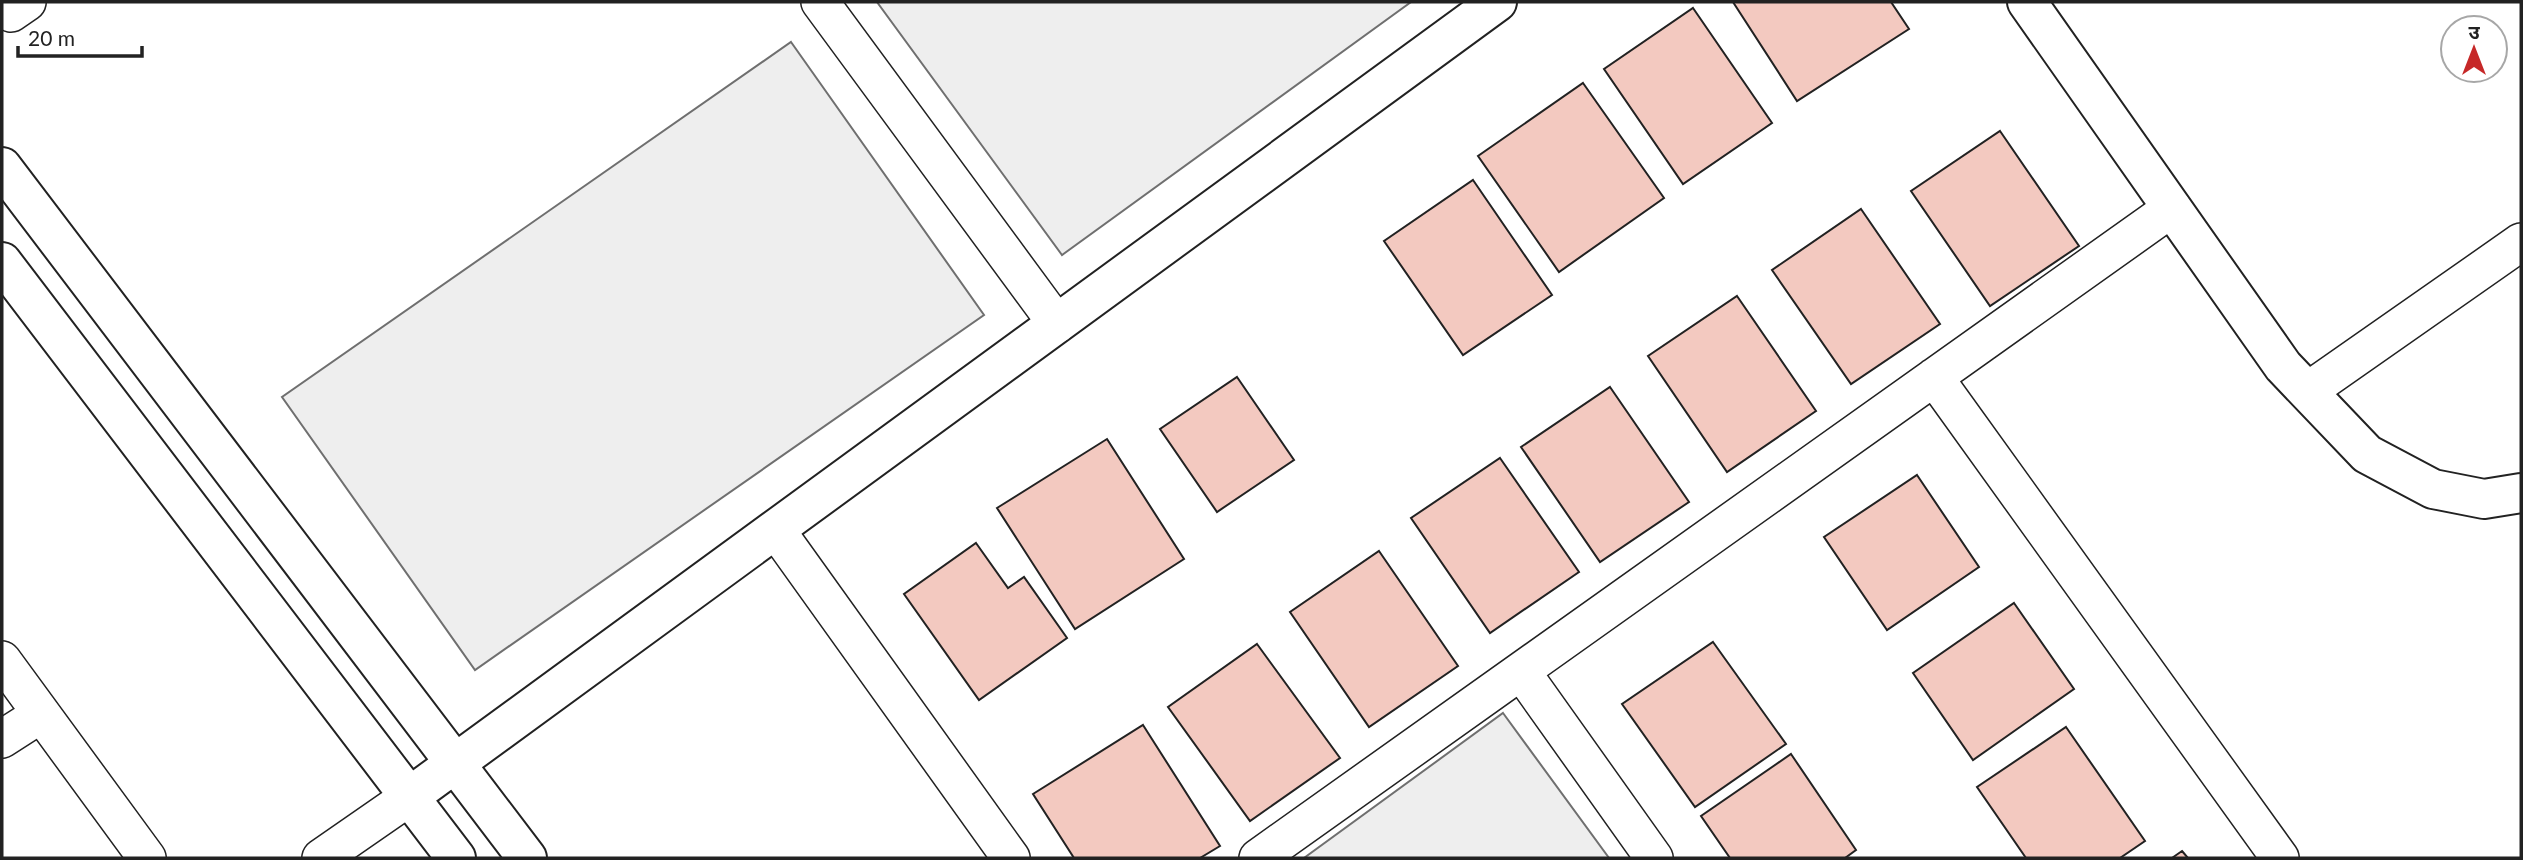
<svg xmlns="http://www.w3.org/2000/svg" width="2523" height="860" font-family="Lato,'Noto Sans Devanagari',sans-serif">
	<rect width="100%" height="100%" fill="#fff"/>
	<!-- green -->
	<path fill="#eee" stroke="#6f6f6f" stroke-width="2" d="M877,2H1411L1062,255Z
		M791,42L984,315L475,670L282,397Z
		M1503,713L1609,858H1304Z"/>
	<!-- building -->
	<path fill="#f3c9c0" stroke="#222" stroke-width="2" d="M1733,2H1891L1909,29L1797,101Z
		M1693,8L1772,123L1683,184L1604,69Z
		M1583,83L1664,198L1559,272L1478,156Z
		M2000,131L2079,246L1990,306L1911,191Z
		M1473,180L1552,295L1463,355L1384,241Z
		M1861,209L1940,324L1851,384L1772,270Z
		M1737,296L1816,411L1727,472L1648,356Z
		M1237,377L1294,460L1217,512L1160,429Z
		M1610,387L1689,502L1600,562L1521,447Z
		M1107,439L1184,559L1075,629L997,508Z
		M1500,458L1579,572L1490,633L1411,518Z
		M1917,475L1979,567L1887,630L1824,537Z
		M976,543L1008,588L1024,577L1067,638L979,700L904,594Z
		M1379,551L1458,666L1369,727L1290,612Z
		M2014,603L2074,689L1973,760L1913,673Z
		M1713,642L1786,744L1695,807L1622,704Z
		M1257,644L1340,758L1250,821L1168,707Z
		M1143,725L1220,846L1200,858H1074L1033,794Z
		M2066,727L2145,841L2120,858H2026L1977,787Z
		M1791,754L1856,850L1845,858H1730L1701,816Z
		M2182,851L2188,858H2172Z"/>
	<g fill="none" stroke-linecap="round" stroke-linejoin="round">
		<!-- street casing -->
		<g stroke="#222" stroke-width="40">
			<path id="street" d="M820,2L1057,324
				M11,13L27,2
				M1934,377L2280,858
				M2308,391L2521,242
				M776,530L1011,858
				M2,660L147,858
				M1521,671L1654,858
				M2,739L41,714
				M321,858L409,797
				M1258,858L2172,208"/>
		</g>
		<!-- secondary casing -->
		<g stroke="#222" stroke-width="42">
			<path id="secondary" d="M2027,2L2283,366L2367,454L2433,489L2484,499L2521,493
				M2,167L527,858
				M2,262L456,858
				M409,797L1497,2"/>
		</g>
		<!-- street -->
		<use href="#street" stroke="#fff" stroke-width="37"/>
		<!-- secondary -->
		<use href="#secondary" stroke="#fff" stroke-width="38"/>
	</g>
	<!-- border -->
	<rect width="2523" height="860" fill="none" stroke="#222222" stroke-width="7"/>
	<!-- north arrow -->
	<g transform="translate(2474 49)"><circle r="33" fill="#ffffff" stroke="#a7a7a7" stroke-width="2"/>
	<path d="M0-5L12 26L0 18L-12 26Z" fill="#c62828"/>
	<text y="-10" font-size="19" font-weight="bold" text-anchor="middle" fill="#222222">उ</text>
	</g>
	<!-- scale -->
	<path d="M18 46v10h124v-10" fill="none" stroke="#222222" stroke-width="3.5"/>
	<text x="28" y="46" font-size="21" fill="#222222" stroke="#ffffff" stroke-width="5" paint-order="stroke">20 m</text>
</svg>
